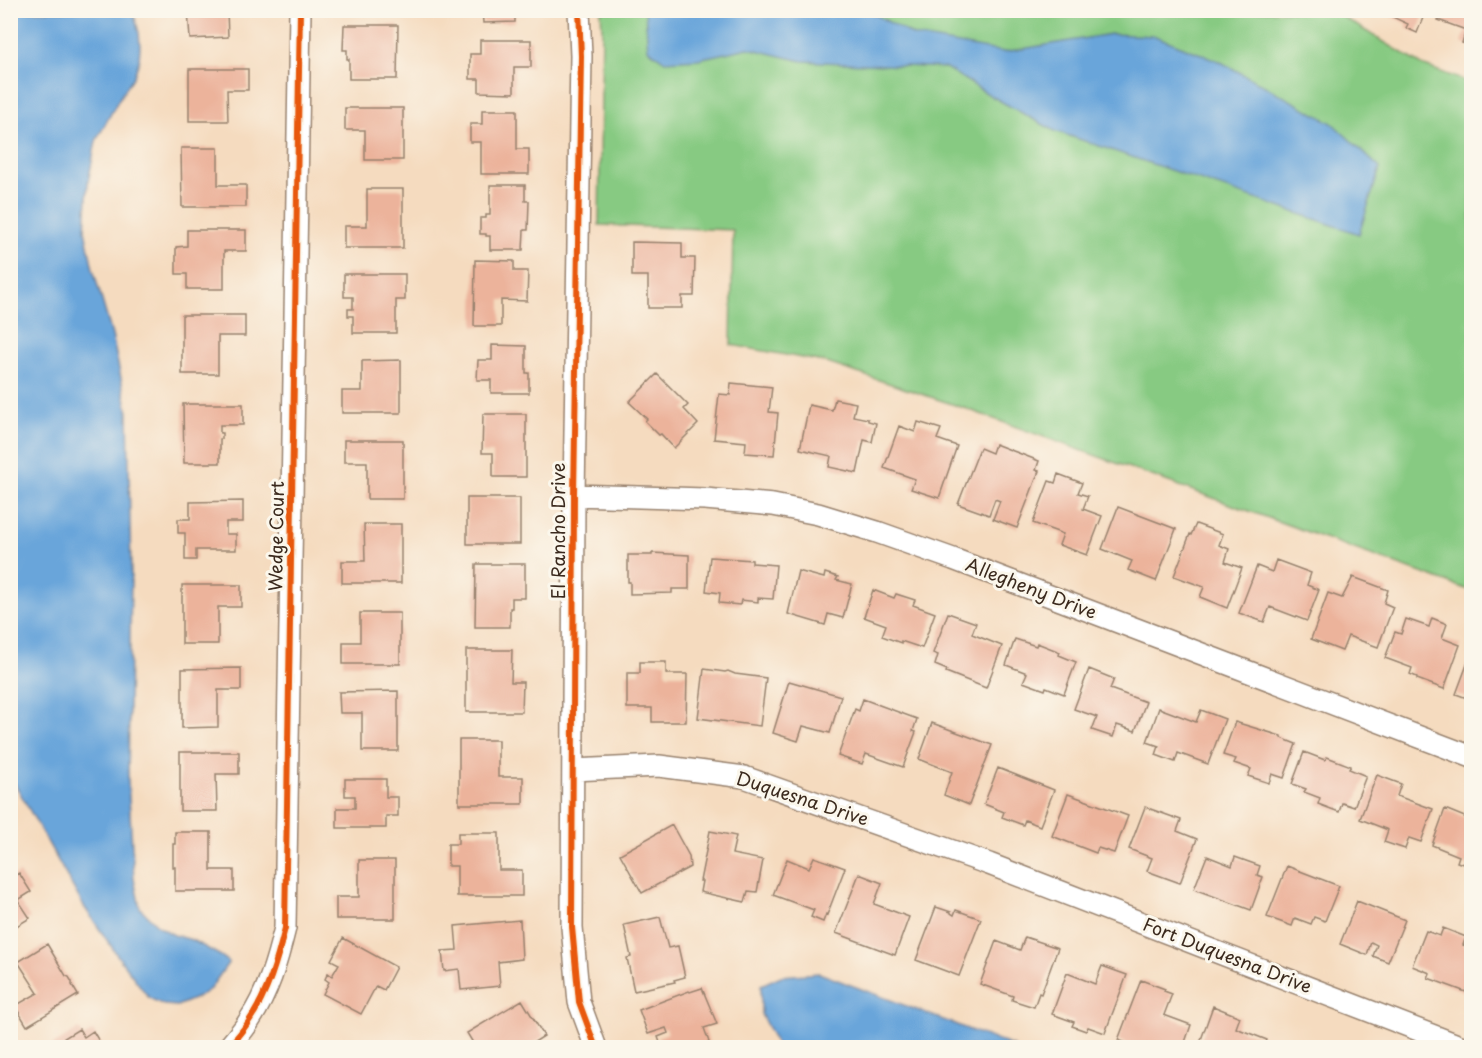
<svg xmlns="http://www.w3.org/2000/svg" width="1482" height="1058" font-family="'Playpen Sans',sans-serif">
	<rect width="100%" height="100%" fill="#fbf7ec"/>
	<filter id="ink" filterUnits="userSpaceOnUse"><feTurbulence type="fractalNoise" baseFrequency=".0167" numOctaves="2"/><feDisplacementMap in="SourceGraphic" scale="12" xChannelSelector="R" yChannelSelector="G"/><feConvolveMatrix kernelMatrix="1 2 1 2 8 2 1 2 1" color-interpolation-filters="sRGB"/></filter>
	<filter id="wash" filterUnits="userSpaceOnUse"><feTurbulence type="fractalNoise" baseFrequency=".008" numOctaves="4" result="noise"/><feDisplacementMap in="SourceGraphic" scale="24" xChannelSelector="R" yChannelSelector="G"/><feGaussianBlur stdDeviation="1.35" result="paint"/><feColorMatrix in="noise" values="0 0 0 0 0 0 0 0 0 0 0 0 0 0 0 0 0 1.4 0 .05"/><feComposite in="paint" operator="in"/></filter>
	<g filter="url(#wash)">
		<rect width="100%" height="100%" fill="#f5dbbf"/>
		<!-- green -->
		<path fill="#87ca82" stroke="#617a50" stroke-width="1.5" d="M601,11H1333L1422,65L1471,83V591L961,407L824,362L731,345L733,230L599,225L602,30Z"/>
		<!-- water -->
		<path fill="#69a5da" stroke="#52687c" stroke-width="1.5" d="M10,11H130L135,18L139,33L140,46L139,61L134,76L119,99L96,141L88,182L85,230L93,269L112,335L128,412L131,575L128,781L134,879L140,908L158,926L174,935L192,940L221,956L229,962L210,989L198,997L177,1006L164,1005L149,998L122,962L83,905L11,777Z
			M645,11H869L914,36L1004,52L1111,34L1155,36L1219,61L1332,123L1380,168L1359,234L1055,131L993,97L946,68L802,61L748,48L698,59L665,61L648,49Z
			M819,973L1015,1047H778L761,1014V985L781,976Z"/>
		<g id="blocks">
			<!-- building -->
			<path fill="#ecb39b" d="M188,10H227L228,37L190,39Z
				M482,10H515V22L483,23Z
				M1388,10H1426L1417,33L1406,28L1408,24L1386,14Z
				M1441,10H1472V46L1462,43L1466,30L1438,20Z
				M344,25H398L397,79H349V59H347V50H343Z
				M480,40H531V67H514V93L479,92V79H470V54H480Z
				M189,69H248V90H227L228,121H189Z
				M345,108H403V160H365V130H345Z
				M482,110H517V149H529V174H481V142H470V124H482Z
				M181,148H218V185H246V207H182Z
				M490,185H525V201H529L528,230H524L523,250H490V236H486V234H480V218H486V215H490Z
				M367,189H403V248H344V226H367Z
				M187,230H246V251H224V289H187V274H176V247L187,246Z
				M632,242L682,243V258H695L694,296H682V308H648V276H632Z
				M475,260L514,261V271H528L527,301L501,300V326H474Z
				M344,274H405V300H396V333H353V316H348V309H353V297H344Z
				M182,315H245V336H218V374H182Z
				M492,345L526,346V373H529V393H491V380H477L478,360H492Z
				M401,360V413H342V391H362V361Z
				M657,374L688,405L684,409L698,424L674,448L661,434L659,435L645,421L647,419L629,402Z
				M731,383L772,387L769,412L778,413L774,455L745,453L746,442L714,439L719,394L730,395Z
				M835,399L856,403L853,416L868,419V421L876,423L872,442L864,440L857,473L829,467L831,456L800,449L809,405L832,410Z
				M183,404H243V425H220V433H222V439H220V463H184Z
				M483,414H526V477H493V453H482Z
				M918,422L941,429L937,439L957,446L939,498L911,489L915,479L884,468L899,426L915,432Z
				M344,440H403V499H367V462H344Z
				M995,444L1039,461L1036,470L1039,471L1017,528L993,519L1000,501L995,499L989,515L958,504L980,448L992,453Z
				M1058,474L1082,483L1078,493L1088,496L1083,509L1102,516L1087,555L1059,545L1063,534L1033,523L1049,481L1055,483Z
				M467,498H520V544H467Z
				M243,501V522H226V534H236V550H196V560H185V533H178V519H190V502Z
				M1118,507L1176,529L1156,581L1128,570L1132,561L1102,549Z
				M364,524H401V583H342V561H365Z
				M1196,524L1223,534L1219,545L1229,549L1225,562L1242,568L1227,608L1200,597L1204,587L1174,576L1190,534L1191,535Z
				M652,553L689,555V589H672V593L630,594V582H628V555H652Z
				M710,557L752,560V563L776,565L773,599L758,598V602L741,600L740,605L719,603L720,593L706,591Z
				M1276,560L1311,573L1307,585L1319,590L1307,621L1270,607L1264,622L1239,613L1257,566L1272,572Z
				M476,564H525V598H512V608H510V627H475Z
				M798,571L824,578L825,573L838,577L836,580L852,584L843,618L828,614L825,625L788,614Z
				M1353,577L1388,590L1384,603L1393,607L1378,647L1348,636L1342,651L1311,639L1328,593L1342,598Z
				M182,585H241V607H218V644H182Z
				M873,590L894,598L896,594L915,600L913,605L935,613L922,648L901,641V643L882,636L886,625L864,617Z
				M360,613H400V664H343V642H360Z
				M948,613L976,623L972,634L1002,646L986,688L946,672L947,670L935,665L938,655L933,653Z
				M1432,618L1447,624L1442,638L1460,645L1444,689L1417,679V677L1410,674L1412,668L1385,658L1395,632L1401,634L1406,619L1429,627Z
				M1015,639L1036,646L1037,643L1060,652L1059,655L1076,662L1064,694L1046,687L1045,690L1023,682L1027,673L1006,665Z
				M466,650H512L511,682H523L522,712H466Z
				M640,662H666V674H687L686,722H652V708H627V673H640Z
				M1468,662L1472,663V700L1456,694Z
				M241,668V690H218V727L182,728V669Z
				M704,669L725,672L728,671L735,674L766,678L760,726L698,718Z
				M1089,669L1114,679L1110,689L1146,702L1135,731L1117,725L1113,737L1092,730L1097,717L1074,709Z
				M789,681L841,696L830,733L803,726L798,741L773,733Z
				M398,691V751H362V713H340L339,692Z
				M863,699L917,719L913,731L916,732L903,767L866,754L862,764L838,756L855,709L859,711Z
				M1159,708L1196,722L1201,710L1225,719L1208,764L1178,753L1175,762L1156,755L1159,746L1147,742Z
				M1235,722L1281,736V738L1296,744L1284,778L1272,774L1269,783L1248,776L1251,769L1234,763L1236,759L1223,755Z
				M932,723L992,745L969,805L944,795L952,772L919,759Z
				M459,740H498V777H523V804H459Z
				M180,752H239V774H216L217,811H180Z
				M1304,752L1325,760L1327,757L1351,766L1349,769L1366,776L1354,807L1342,803L1339,812L1318,804L1320,798L1304,792L1306,789L1292,784Z
				M998,768L1054,790L1040,826L1025,820L1023,825L1002,817L1004,812L984,804Z
				M1377,775L1401,784L1397,796L1433,809L1421,842L1409,838L1405,849L1384,842L1388,830L1360,819Z
				M345,779H386V797H398V816H386V828H337V808H355V796H345Z
				M1068,794L1128,816L1114,853L1098,848L1096,853L1052,836Z
				M1145,807L1181,820L1177,831L1197,839L1180,883L1147,871L1152,858L1129,849Z
				M1445,809L1472,820V867L1457,862L1459,856L1432,845Z
				M672,825L689,856L690,867L642,893L620,854Z
				M710,831L736,836L732,854L763,860L757,892L748,891L745,902L700,892L702,881H700Z
				M175,832H211V870H234V891H175V867H173V844H175Z
				M458,833H499V870H522V896H457V866H448V844H458Z
				M1207,856L1232,866L1235,857L1260,866L1257,875L1263,877L1251,910L1194,889Z
				M814,857L845,868L827,915L826,914L823,922L811,917L814,910L773,895L787,859L809,868Z
				M359,860H395V919H336V897H359Z
				M1287,866L1339,886L1325,921L1314,917L1311,924L1295,918L1292,926L1267,917Z
				M19,873L31,892L18,900L30,918L10,930V878Z
				M859,874L882,883L874,904L909,917L895,955L836,933Z
				M1357,901L1405,920L1388,962L1373,956L1377,945L1371,942L1367,955L1340,944Z
				M936,907L951,912V913L954,915L956,910L981,919L959,976L916,960Z
				M660,917L668,948L678,946L685,977L674,980L675,982L634,991L627,958L631,957L624,925Z
				M520,920L522,959L498,962L500,986L461,990L459,969L444,971L442,951L457,950L455,926Z
				M1443,928L1466,937L1463,945L1472,948V960L1470,964H1472V978L1466,992L1428,978L1430,973L1412,966L1426,931L1440,936Z
				M1025,937L1058,948L1041,994L1039,993L1034,1007L1012,1000L1013,996L980,984L996,941L1020,950Z
				M343,938L396,967L384,990L376,986L361,1014L323,994L329,982L325,979L328,973L332,976L339,964L331,960Z
				M47,944L66,976L69,977L72,982V985L78,995L27,1026L15,1006L38,993L18,962Z
				M1102,966L1127,975L1105,1033L1088,1027L1086,1031L1072,1026L1074,1022L1052,1014L1067,973L1095,984Z
				M1141,980L1165,989L1164,991L1172,994L1164,1015L1191,1025L1183,1048H1140L1118,1040Z
				M702,988L717,1024L704,1028L709,1042L693,1048H662L658,1037L668,1033L666,1028L648,1034L639,1010L689,991L690,992Z
				M522,1000L544,1036L525,1048H476L467,1033Z
				M1213,1006L1240,1017L1236,1028L1267,1040L1264,1048H1198Z
				M79,1029L84,1037L93,1031L103,1048H48Z"/>
		</g>
	</g>
	<g filter="url(#ink)">
		<use href="#blocks" fill-opacity="0" stroke="#98826e" stroke-width="1.5"/>
		<g fill="none" stroke-linecap="round" stroke-linejoin="round">
			<!-- minor casing -->
			<g stroke="#98826e" stroke-width="24">
				<path id="minor" d="M579,10L581,56L574,495L572,927L579,1002L596,1048
					M574,495L705,499L773,505L818,514L877,532L953,559L1472,757
					M573,770L659,766L744,777L989,864L1465,1048
					M228,1048C235,1039 243,1031 249,1021C268,993 277,961 285,928L300,10"/>
			</g>
			<!-- minor -->
			<use href="#minor" stroke="#fff" stroke-width="21"/>
			<!-- cycleway casing -->
			<g stroke="#fbf7ec" stroke-width="10">
				<path id="cycleway" d="M579,10L581,56L574,495L572,927L579,1002L596,1048
					M228,1048C235,1039 243,1031 249,1021C268,993 277,961 285,928L300,10"/>
			</g>
			<!-- cycleway -->
			<use href="#cycleway" stroke="#e8590c" stroke-width="6"/>
		</g>
	</g>
	<g text-anchor="middle" stroke-width="6" stroke-linejoin="round" paint-order="stroke">
		<!-- street labels -->
		<g font-size="18" fill="#3b2a1e" stroke="#fbf7ec">
			<text transform="translate(559 531) rotate(-90)" y="6">El Rancho Drive</text>
			<text transform="translate(277 536) rotate(-89)" y="6">Wedge Court</text>
			<text transform="translate(1031 589) rotate(21)" y="6">Allegheny Drive</text>
			<text transform="translate(802 799) rotate(18)" y="6">Duquesna Drive</text>
			<text transform="translate(1227 956) rotate(21)" y="6">Fort Duquesna Drive</text>
		</g>
	</g>
	<!-- margin -->
	<rect width="1482" height="1058" fill="none" stroke="#fbf7ec" stroke-width="36"/>
</svg>
